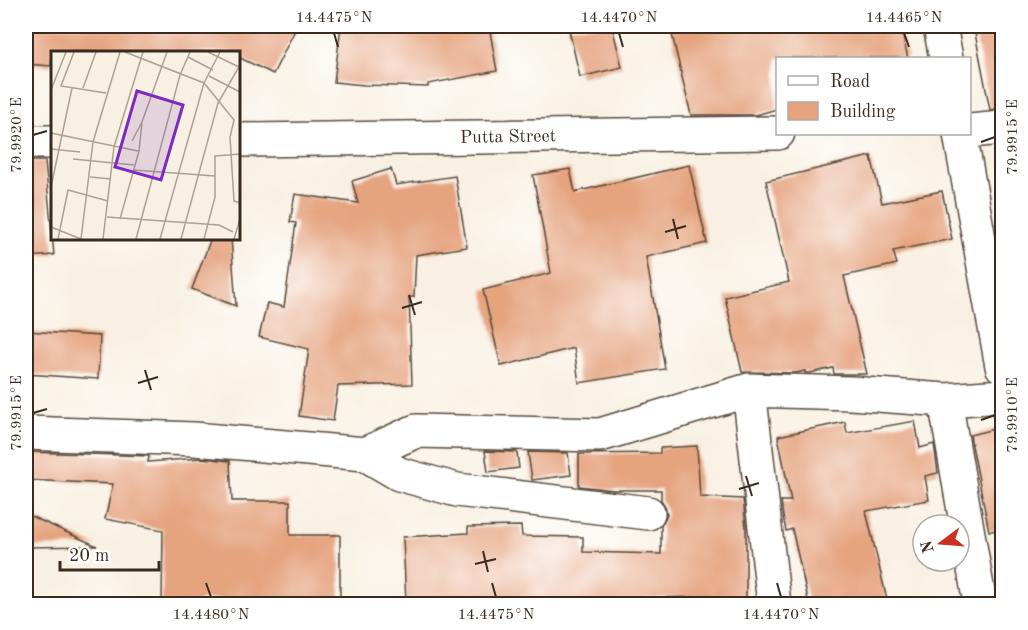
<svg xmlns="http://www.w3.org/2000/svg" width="1028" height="630" font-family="'Old Standard TT',serif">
	<rect width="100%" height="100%" fill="#fff"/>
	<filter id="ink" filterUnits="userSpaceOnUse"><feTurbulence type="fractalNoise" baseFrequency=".0167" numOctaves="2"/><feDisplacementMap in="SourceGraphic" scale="12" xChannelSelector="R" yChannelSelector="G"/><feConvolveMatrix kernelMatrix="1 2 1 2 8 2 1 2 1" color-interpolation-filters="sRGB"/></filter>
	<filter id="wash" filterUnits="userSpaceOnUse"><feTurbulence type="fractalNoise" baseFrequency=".008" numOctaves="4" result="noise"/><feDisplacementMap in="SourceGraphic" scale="24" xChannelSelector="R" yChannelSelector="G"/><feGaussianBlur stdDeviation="1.35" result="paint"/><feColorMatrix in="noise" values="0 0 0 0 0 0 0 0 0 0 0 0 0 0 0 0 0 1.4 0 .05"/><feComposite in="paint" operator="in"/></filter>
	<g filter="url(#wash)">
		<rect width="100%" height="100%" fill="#f8f0e2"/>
		<g id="blocks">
			<!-- building -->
			<path fill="#e5a37e" d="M28,26H297L273,74L238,57V52H52L51,66L26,64Z
				M341,26L441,28L440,26H489L497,71L428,84V87L364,85L334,82Z
				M568,26H612L622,67L580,77Z
				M670,26H900L908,58H777V109L756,115H691Z
				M1002,27V108L990,110L975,33Z
				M871,156L882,203L942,191L952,239L893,251L897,264L844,276L867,374H834L833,368L810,373H805V371L796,373L742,372L725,297L789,282L766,181Z
				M26,161H45L54,255L26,257Z
				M689,165L707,243L646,257L665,369L579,383L574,348L501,366L483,290L551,273L533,175L570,169L575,192Z
				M391,169L396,185L455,176L467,247L416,255L414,297H409L412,384L338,386L333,421L299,416L309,349L259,337L267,303L284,307L296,223L290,222L295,194L358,203L352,181Z
				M211,238H231L236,306L192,289Z
				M26,331L100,336L98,379L26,374Z
				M915,421L920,448L934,444L938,473L925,476L929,500L866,511L888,604H809L792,529L786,531L783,516L781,501H791L778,436L845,422L847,433Z
				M1002,427V530L989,531L970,435Z
				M697,446L700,497L743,499L746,528V604H712V597L643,598V604L503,601V599L406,603L403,537L468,533V527L521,526L522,536L583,537V552L661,554V526L667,515L665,506L661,500V490H614L579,486V454L660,453V448Z
				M485,451L517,452L519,468L488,472Z
				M26,452L149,456L148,462L201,458L230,461L232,501H290V535H340V604H291V600H200V603H162L163,530L105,519L113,484L26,480Z
				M528,452L568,453L571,475L532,480Z
				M26,514L97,546L26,547Z"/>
		</g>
	</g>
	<g filter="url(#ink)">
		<use href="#blocks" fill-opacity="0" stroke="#57483b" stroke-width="1.5"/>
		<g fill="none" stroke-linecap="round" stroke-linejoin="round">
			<!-- street casing -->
			<g stroke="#57483b" stroke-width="36">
				<path id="street" d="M940,26L946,58
					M970,131L1002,128
					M960,134L1002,366
					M238,140L778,133
					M26,142H52
					M749,390L774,604
					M945,400L980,604
					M26,433L194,439L365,454L416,431L600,435L749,390L851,393L945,400L1002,396
					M365,454L399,474L457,490L648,513"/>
			</g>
			<!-- street -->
			<use href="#street" stroke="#fff" stroke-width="33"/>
		</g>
	</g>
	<!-- ticks -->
	<path fill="none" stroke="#3b2a1e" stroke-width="2" d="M334,33L338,47M619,33L623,47M904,33L909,47M33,135L47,131M981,142L995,137M673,219L678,239M665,232L686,226M409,295L415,315M402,308L422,302M145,370L151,390M138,383L158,377M33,413L47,409M981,420L995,415M746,476L752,496M739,489L759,483M483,551L488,572M475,564L496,559M206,583L211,597M492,583L496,597M777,583L781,597"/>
	<g text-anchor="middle" stroke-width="5" stroke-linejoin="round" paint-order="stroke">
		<!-- street labels -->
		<g font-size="18" fill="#3b2a1e" stroke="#fff">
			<text transform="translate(508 136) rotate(-1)" y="6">Putta Street</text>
		</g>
	</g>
	<!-- overview -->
	<g transform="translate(51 51)">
		<rect width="189" height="189" fill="#f8f0e2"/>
		<path fill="none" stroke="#aca194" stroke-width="1.5" d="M23,1L10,35L55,42M74,1L153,32L183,69L179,86L183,150L189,152M157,1L188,16M137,6L162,19M158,25L189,41M32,37L45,1M0,39L15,1M0,82L87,100M81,90L91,71M0,98L29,101M22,108L83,114M82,119L164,125M39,126L60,128M0,136L21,37M56,166L168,174L182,181M69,168L88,100L91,71L116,1M0,176L30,188M7,188L17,139L57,150M30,188L42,91L69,1M52,188L63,96L92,1M85,188L129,24L139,1M109,188L153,32L169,1M130,188L167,52L189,14M153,188L164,146V105L189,103M183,188L189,168"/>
		<path fill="#7b2cbf" fill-opacity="0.15" stroke="#7b2cbf" stroke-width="3" d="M86,40L132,54L110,129L64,116Z"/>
		<rect width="189" height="189" fill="none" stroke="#3b2a1e" stroke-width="3"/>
	</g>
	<!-- margin -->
	<rect width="1028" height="630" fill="none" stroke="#fff" stroke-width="66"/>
	<!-- legend -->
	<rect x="776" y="57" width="195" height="78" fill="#ffffff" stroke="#b1aaa5" stroke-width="1.5"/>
	<rect x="788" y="76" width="30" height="9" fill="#ffffff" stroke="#b1aaa5" stroke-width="1.5"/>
	<text x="830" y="87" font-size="18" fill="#3b2a1e">Road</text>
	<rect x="788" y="102" width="30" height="18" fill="#e5a37e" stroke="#b1aaa5" stroke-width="1.5"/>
	<text x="830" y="117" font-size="18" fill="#3b2a1e">Building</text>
	<!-- north arrow -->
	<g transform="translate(941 543) rotate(254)"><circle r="28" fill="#ffffff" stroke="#b1aaa5" stroke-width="1.5"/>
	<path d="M0-4.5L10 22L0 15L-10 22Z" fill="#c8321e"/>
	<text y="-9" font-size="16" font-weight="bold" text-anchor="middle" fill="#3b2a1e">N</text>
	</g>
	<!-- scale -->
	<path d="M60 561v9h99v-9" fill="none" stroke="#3b2a1e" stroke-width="3"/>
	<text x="69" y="561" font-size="18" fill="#3b2a1e" stroke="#ffffff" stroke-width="4.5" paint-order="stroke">20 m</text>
	<rect x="33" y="33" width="962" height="564" fill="none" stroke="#3b2a1e" stroke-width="2"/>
	<g font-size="15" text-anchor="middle" fill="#3b2a1e">
		<text x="334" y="22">14.4475°N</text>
		<text x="619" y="22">14.4470°N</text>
		<text x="904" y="22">14.4465°N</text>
		<text transform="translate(16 135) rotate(-90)" y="5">79.9920°E</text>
		<text transform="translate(1012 137) rotate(-90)" y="5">79.9915°E</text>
		<text transform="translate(16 413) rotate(-90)" y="5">79.9915°E</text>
		<text transform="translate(1012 415) rotate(-90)" y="5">79.9910°E</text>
		<text x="211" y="619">14.4480°N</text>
		<text x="496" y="619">14.4475°N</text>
		<text x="781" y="619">14.4470°N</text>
	</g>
</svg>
